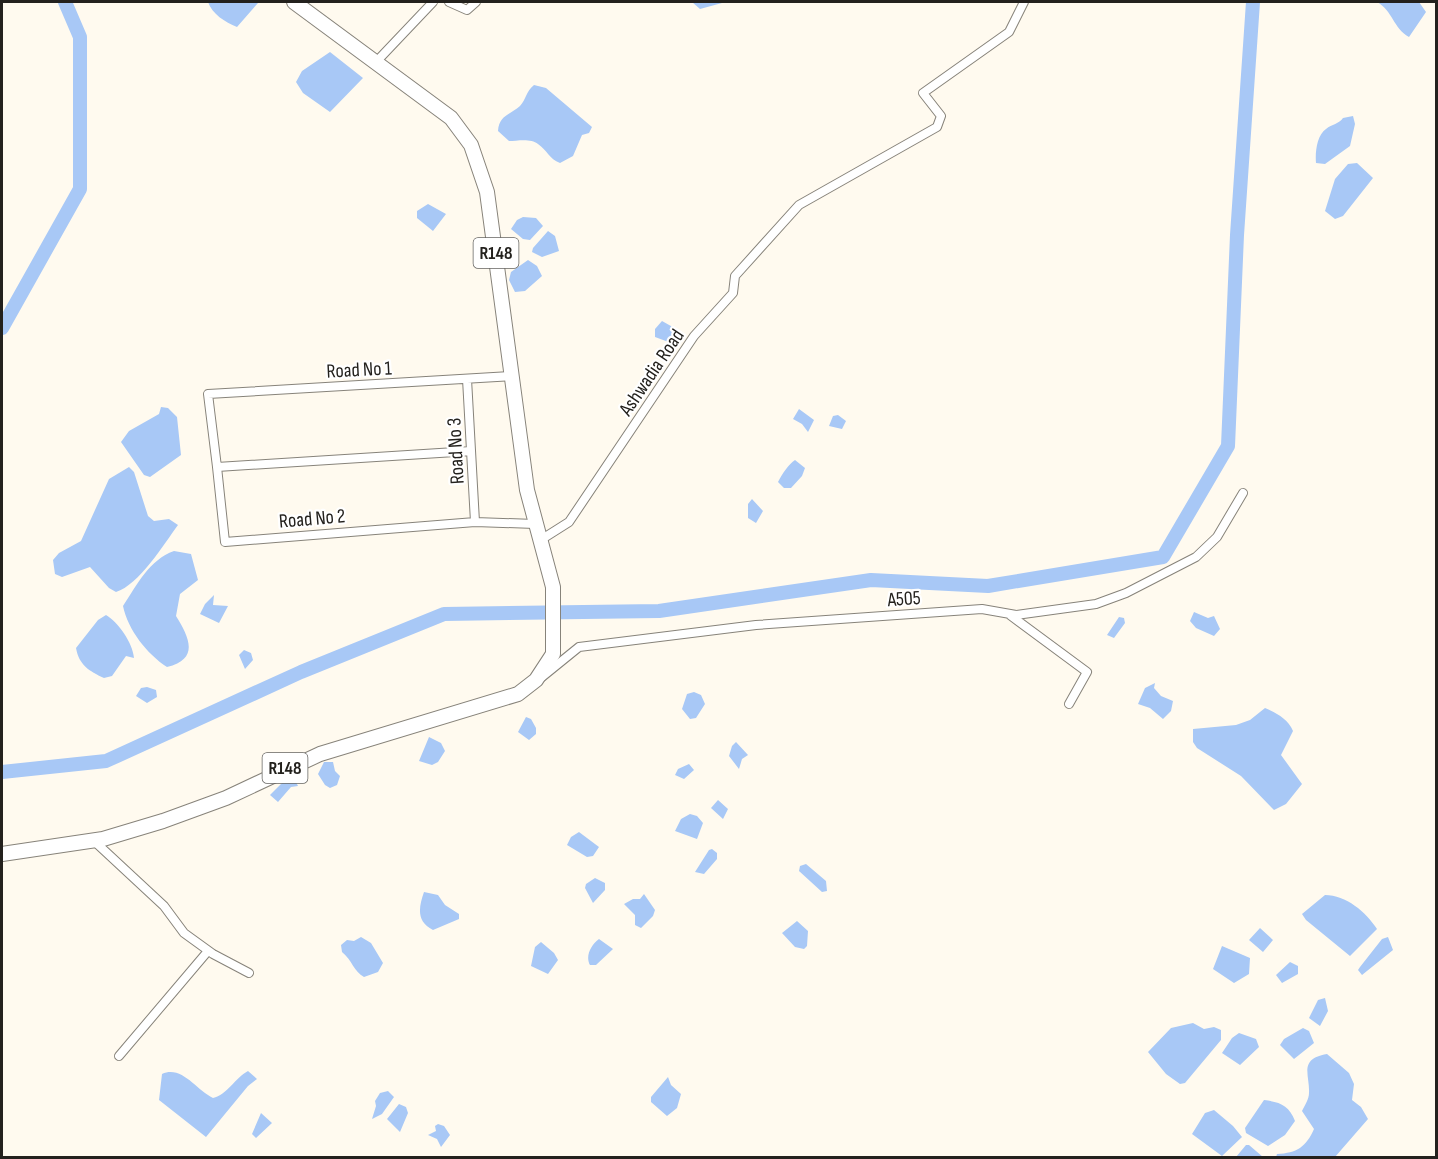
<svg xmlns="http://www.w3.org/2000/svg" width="1438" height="1159" font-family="'Sofia Sans Condensed',sans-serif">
	<rect width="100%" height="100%" fill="#fffaef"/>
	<!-- water -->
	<path fill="#a8c8f6" d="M208,2H257L258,3L237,27C225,22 212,14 208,2Z
		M692,2H721L722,3L700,9Z
		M1377,2H1419L1426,12L1409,37C1393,28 1393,11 1377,2Z
		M330,52L363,78L330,112L303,93L296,82L302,71Z
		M534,85L546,88L592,127L589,133L582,135L573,156L560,163C549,159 547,150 538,144C531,138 517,141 509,141L498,131C499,115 510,115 520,106C526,100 526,91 534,85Z
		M1353,116L1355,124L1350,146L1325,164L1316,163C1315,152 1317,135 1326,129C1332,124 1339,124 1343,118Z
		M1357,163L1373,178L1343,216L1335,219L1325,211L1335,179L1348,164Z
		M428,204L446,214L433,231L417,218V211Z
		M523,217L536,218L543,226L530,240L523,239L511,229L517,220Z
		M548,231L555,236L559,251L542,257L532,252L533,248Z
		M528,260L537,266L542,276L525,291L515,292L509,280L511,272Z
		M662,321L678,330L681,339L674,344L655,337V329Z
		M161,407L168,408L177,417L181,455L150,477L144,475L121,442L129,431L159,414Z
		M799,409L814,420L808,432L802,424L793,419Z
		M838,415L846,421L842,429L829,426L833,416Z
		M795,460L805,468L802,476L791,488H784L778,482C782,474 789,464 795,460Z
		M129,467L134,472L148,516L154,521L169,519L178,525C164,544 139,585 116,592L109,588L90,567L62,577L55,574L53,560L59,553L81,541L109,479Z
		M752,499L763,511L756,523L748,518V504Z
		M174,551L191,554L198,580L180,594L176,616C189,637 200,659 167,667C147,654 128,630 123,606C137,585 149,560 174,551Z
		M214,595L213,605L228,606L219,623L200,614L205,604Z
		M1194,612L1208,618L1214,616L1220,629L1214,636L1196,628L1190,621Z
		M106,615C118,622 133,643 134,658L126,656L112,676L104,678C89,671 79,665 76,648L98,620Z
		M1119,617L1124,618L1125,623L1114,638L1107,635Z
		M244,650L251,653L253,660L245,669L239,655Z
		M1155,683L1154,688L1161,696L1173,701L1171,711L1163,719L1150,708L1138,704L1145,688Z
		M147,687L156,690L157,697L147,703L136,696L141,688Z
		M694,692L701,695L705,704L696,718L690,719L682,709L687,694Z
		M1265,708C1276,713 1288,719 1293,731L1281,755L1302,784L1286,804L1274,810L1241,776L1197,748L1193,742V729L1236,725L1250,720Z
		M526,717L531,719L536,728V734L529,740L518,732Z
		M429,737L441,743L445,751L438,762L432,765L419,761Z
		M736,742L748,755L742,759L739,769L729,756L732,746Z
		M324,762H333L335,771L340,776L337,785L330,788L325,785L318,774Z
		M689,764L694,770L684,779L675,775L678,769Z
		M288,777L294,778L298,786L291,787L278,802L270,795Z
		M718,800L728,809L723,819L711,808Z
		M690,814L697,816L703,823L697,839L675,831L681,819Z
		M579,832L599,847L593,856L587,857L567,845L571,837Z
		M712,849L717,853V859L704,874L695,872L709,850Z
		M806,864L826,881L827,891L822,892L799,871L800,866Z
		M595,878L605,883V890L593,903L585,888L586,884Z
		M424,892L438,895L445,905L459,914V919L433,930C417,922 418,909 424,892Z
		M644,894L655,910L653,916L641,928L635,925V915L624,904L633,899H640Z
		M1325,895C1346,895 1366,912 1377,929L1350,956L1306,920L1302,914Z
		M797,921L808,931L807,946L804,949L795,947L782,933Z
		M1260,928L1273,940L1263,952L1249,940Z
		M361,937L371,943L383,963L378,972L364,977C354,972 352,960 342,952L341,945L347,940L354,941Z
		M1388,937L1393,950L1362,975L1358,970L1360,967L1382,939Z
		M599,939L613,949L596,965H590C585,956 591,945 599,939Z
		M541,942L554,953L558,960L548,974L531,966L535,947Z
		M1222,946L1250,958L1249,974L1234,983L1213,969Z
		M1290,962L1298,966V974L1282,983L1276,975Z
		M1325,998L1328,1011L1320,1026L1309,1018L1318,1000Z
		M1193,1023L1204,1029L1214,1027L1221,1030V1040L1185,1083L1180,1084L1166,1074L1148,1052L1171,1028Z
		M1303,1028L1309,1031L1314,1043L1294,1059L1280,1045L1284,1039Z
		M1239,1033L1256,1039L1259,1047L1240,1065L1222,1053L1232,1038Z
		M1327,1054L1349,1073L1354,1084L1352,1100L1361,1107L1368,1119L1335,1157H1276L1277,1154C1297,1153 1306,1147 1314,1129L1302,1111C1305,1105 1309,1099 1309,1093C1310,1075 1298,1059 1327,1054Z
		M248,1071L257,1079L248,1086L206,1137L159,1100L162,1074C182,1065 196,1090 213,1098C227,1095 235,1078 248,1071Z
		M668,1077L671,1085L681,1094L677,1108L667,1116L651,1102V1097Z
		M388,1091L394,1097L382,1114L372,1119L376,1106L375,1101L380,1093Z
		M1264,1100C1280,1102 1289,1105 1295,1121L1285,1135L1268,1146L1246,1133L1245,1128Z
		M399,1104L406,1107L408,1113L400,1132L387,1119Z
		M1214,1110L1233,1126L1242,1137L1222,1156L1192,1134L1205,1113Z
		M261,1113L272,1123L256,1138L252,1134Z
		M438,1124L444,1126L450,1135L441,1147L437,1139L428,1135L436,1131L435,1126Z
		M1246,1145H1249L1263,1157H1236Z"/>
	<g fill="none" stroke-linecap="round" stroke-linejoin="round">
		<!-- river -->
		<path stroke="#a8c8f6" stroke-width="14" d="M2,328L80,189V37L65,2
			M2,772L106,761L301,672L444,614L659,611L871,580L988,586L1163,557L1228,446L1237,235L1253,2"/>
		<!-- minor casing -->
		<g stroke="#87837a" stroke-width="10">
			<path id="minor" d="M449,2L467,10L476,2
				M377,61L433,2
				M467,379L475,522
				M471,451L217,467L208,394L512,376
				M217,467L225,542L475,522L535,524
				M539,541L569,522L694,336L733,293L735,276L799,205L937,127L941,116L923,93L1009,32L1024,2
				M1010,615L1087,672L1069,704
				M542,677L579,647L756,625L982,609L1016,615L1096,604L1126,593L1196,557L1217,537L1243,493
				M93,840L164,906L184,933L213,954L249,973
				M119,1056L208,951"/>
		</g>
		<!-- primary casing -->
		<g stroke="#87837a" stroke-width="16">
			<path id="primary" d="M2,854L103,839L163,821L226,798L320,754L518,694L536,680L553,654V587L527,490L487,192L471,145L451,118L294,2"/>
		</g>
		<!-- minor -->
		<use href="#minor" stroke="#fff" stroke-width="8"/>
		<!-- primary -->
		<use href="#primary" stroke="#fff" stroke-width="14"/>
	</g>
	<g text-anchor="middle" stroke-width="4.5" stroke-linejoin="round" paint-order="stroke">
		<!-- shield labels -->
		<g fill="#fff" stroke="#656461" stroke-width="1.5">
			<rect x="473.5" y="238" width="45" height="30" rx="4.5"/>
			<rect x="262.5" y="753" width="45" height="30" rx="4.5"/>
		</g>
		<g font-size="18" font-weight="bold" fill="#23211d">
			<text x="496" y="259">R148</text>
			<text x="285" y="774">R148</text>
		</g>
		<!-- street labels -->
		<g font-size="20" fill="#23211d" stroke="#fff">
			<text transform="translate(359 369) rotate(-3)" y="7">Road No 1</text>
			<text transform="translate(651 372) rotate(-56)" y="7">Ashwadia Road</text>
			<text transform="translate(455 451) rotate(-93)" y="7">Road No 3</text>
			<text transform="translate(312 518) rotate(-5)" y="7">Road No 2</text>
			<text transform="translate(904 598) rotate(-4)" y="7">A505</text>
		</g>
	</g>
	<!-- border -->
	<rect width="1438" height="1159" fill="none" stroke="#23211d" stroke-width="6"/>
</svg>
